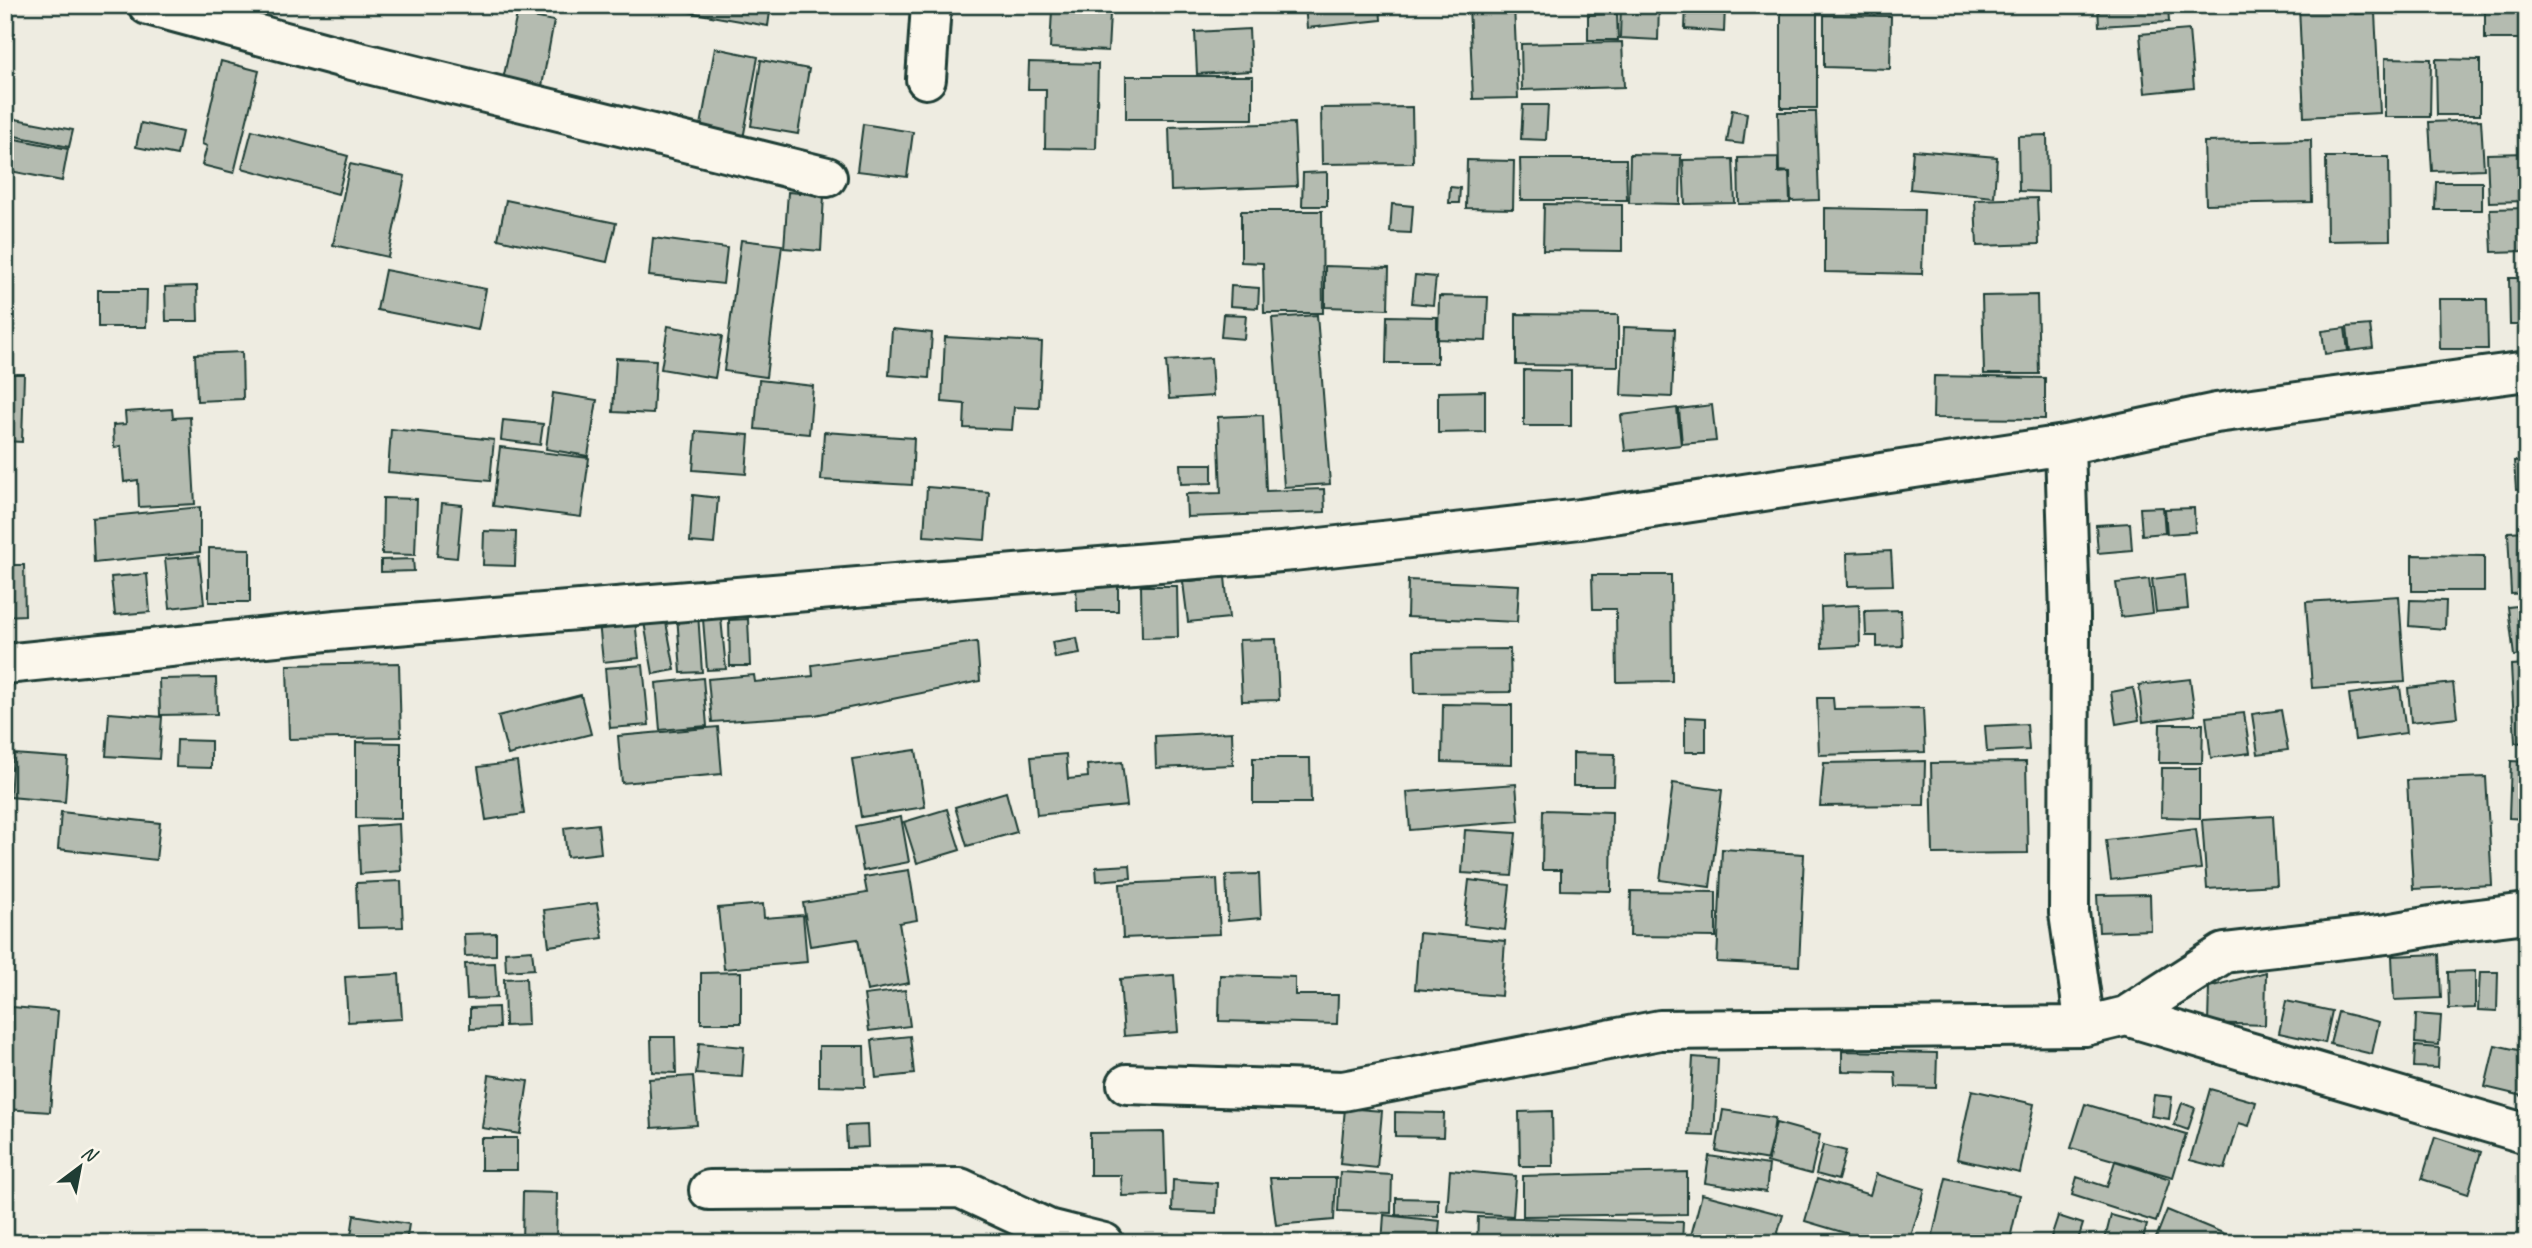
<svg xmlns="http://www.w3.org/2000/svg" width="2532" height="1248" font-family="Caveat,sans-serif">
	<rect width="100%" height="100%" fill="#eeece1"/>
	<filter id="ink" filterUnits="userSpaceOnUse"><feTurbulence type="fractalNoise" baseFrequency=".0143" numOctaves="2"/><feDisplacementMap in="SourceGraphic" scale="14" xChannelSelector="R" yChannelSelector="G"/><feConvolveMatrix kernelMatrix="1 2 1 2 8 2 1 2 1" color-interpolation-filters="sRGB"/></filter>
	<g filter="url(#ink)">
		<!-- building -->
		<path fill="#b4bbb0" stroke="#1f3d34" stroke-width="2" d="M614,5H663L662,11Z
			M671,5H771L768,26L671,9Z
			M1305,5H1380L1381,20L1307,28Z
			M1469,5H1514L1518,98L1473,99Z
			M1621,5H1659L1658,40L1620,38Z
			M1686,5H1725L1724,32L1685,29Z
			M1824,5H1874V9H1824Z
			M1877,5H1957V7H1877Z
			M2098,5H2168L2169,22L2099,26Z
			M2355,5V14L2375,13L2380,113L2304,117L2299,6Z
			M2485,5H2527V39H2485Z
			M1781,7H1817V108H1781Z
			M1052,10L1110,13L1108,51L1050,48Z
			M517,14L554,21L540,97L501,89Z
			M1617,14L1618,40H1588V15Z
			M1824,15L1891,16L1890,69L1824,67Z
			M1249,29L1251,71L1197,74L1195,32Z
			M2189,30L2194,88L2145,93L2140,34Z
			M1622,42L1624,87L1522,90L1521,44Z
			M715,48L758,57L743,139L700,131Z
			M2385,58L2431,59L2430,117H2385Z
			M2436,59L2480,60V115H2437Z
			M761,60L809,69L798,134L751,126Z
			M221,61L259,71L234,173L202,165L207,146L202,144Z
			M1029,62L1098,64L1096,149L1045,148L1046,89H1028Z
			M1126,76H1253V119H1126Z
			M1523,105H1548L1546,140L1521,139Z
			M1412,107L1413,163L1322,164L1321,108Z
			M1732,110L1747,113L1743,144L1727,142Z
			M1778,112H1816L1819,200L1791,201L1790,172L1779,171Z
			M5,117L73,130L69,147L5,134Z
			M2481,120L2484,169L2432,171L2429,122Z
			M141,123L182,132L177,155L136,147Z
			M1294,123L1297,186L1171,191L1169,127Z
			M863,124L913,132L907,177L857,171Z
			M252,130L348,156L338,194L242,168Z
			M2047,135L2048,192L2019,191L2018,136Z
			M5,137L68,149L62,181L5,170Z
			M2311,140L2312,202L2206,204L2204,142Z
			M1913,150L1997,157L1994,197L1910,189Z
			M2527,153V201L2489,202L2487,154Z
			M1630,154L1681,155L1680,204L1629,203Z
			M1778,157V173L1789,172L1790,203L1739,204L1738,158Z
			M2326,157H2389L2390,240L2327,241Z
			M1520,159H1626L1627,200H1521Z
			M1733,159L1735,203L1685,204L1683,160Z
			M1467,160L1514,161L1513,209L1466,208Z
			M350,164L405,176L388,257L333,245Z
			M1327,172V206H1302L1303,173Z
			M2436,182H2482V210H2435Z
			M1450,187L1460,188L1459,203H1449Z
			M788,192L824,195L821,251L784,248Z
			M2037,198L2039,244L1977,246L1975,200Z
			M506,200L616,223L607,262L498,239Z
			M1392,204L1413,206L1411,233L1390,232Z
			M1544,204L1622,205V251L1543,250Z
			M1825,208L1924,210L1922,274L1825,272Z
			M2527,208V251L2492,252L2490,209Z
			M1241,211H1322L1323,313H1264L1263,263L1241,262Z
			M653,238L727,248L723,284L649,276Z
			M741,240L782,245L766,377L724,371Z
			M1325,266L1389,268L1388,309L1325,307Z
			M385,270L486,289L478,330L377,310Z
			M1415,275L1436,277L1433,305L1412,303Z
			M2509,278H2527V325H2510Z
			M197,286L198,321H166L165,287Z
			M1231,286L1259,288L1258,308L1230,306Z
			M98,290H147L146,327H98Z
			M2037,295L2039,374H1984L1982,296Z
			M1439,296L1488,297L1486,341L1438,339Z
			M2439,299H2487L2488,349H2440Z
			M1223,314L1246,315L1244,339L1221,337Z
			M1516,314L1618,315V366L1516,365Z
			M1317,315L1330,484L1284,487L1272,318Z
			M1387,316L1437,317V363H1386Z
			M2370,325L2373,348L2350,351L2347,327Z
			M668,326L722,336L715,378L661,369Z
			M1624,327L1675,329L1672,397L1621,395Z
			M2345,328L2348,351L2325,354L2322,331Z
			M892,329L932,333L929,378L889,375Z
			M945,337L1042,342L1039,408L1014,407L1012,430L964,428L965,404L942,402Z
			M242,352L243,399L197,401L195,354Z
			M616,358L656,360L653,414L613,412Z
			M1211,358L1213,396L1169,399L1166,361Z
			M1524,370L1571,371V426H1524Z
			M5,374H24L22,442L5,441Z
			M1934,376L2045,378V419L1933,418Z
			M759,380L813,386L809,434L755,429Z
			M1485,391V432L1438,433V392Z
			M553,393L597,400L588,456L546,449Z
			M1712,405L1716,441L1682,444L1679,409Z
			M1677,408L1681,445L1625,451L1621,415Z
			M172,409L173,418L190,417L195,504L139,507L138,480L124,482L121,446L114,447L113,425L126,424L125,412Z
			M1263,415L1266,491L1324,489L1325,512L1187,517L1186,494L1221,493L1218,417Z
			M503,420L543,424L540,445L501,440Z
			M391,429L494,440L490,481L388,472Z
			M696,431L749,435L746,474L693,470Z
			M824,432L914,438L912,485L821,480Z
			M500,447L589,458L581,517L493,506Z
			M2527,460V489L2516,490L2514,461Z
			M1180,464H1212V483L1181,484Z
			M927,487L989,492L985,540L924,536Z
			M693,495L718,498L714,544L690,542Z
			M383,498L417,499L415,555L382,554Z
			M442,503L462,505L457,558L437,556Z
			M200,507V552L94,563L92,518Z
			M2163,507L2165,533L2142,535L2140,508Z
			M2194,508L2195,532L2167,534L2165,509Z
			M2130,523L2132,550L2098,553L2096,525Z
			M484,531L516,532L515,566L483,565Z
			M2527,531V593L2511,594L2508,532Z
			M209,548L250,549V602H209Z
			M1891,551L1893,585L1848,586L1847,553Z
			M2412,555L2484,556V591H2412Z
			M199,556L204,604L170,608L165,559Z
			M413,559L414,571L381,572V560Z
			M5,565H24L25,615L5,616Z
			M147,574L150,612L115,615L111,577Z
			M1592,575H1671L1672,681L1617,682L1616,609H1593Z
			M2185,575L2188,609L2156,612L2152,579Z
			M1225,577L1229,618L1188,622L1183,582Z
			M2149,579L2153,613L2121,617L2116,583Z
			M1408,580L1519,585L1517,622L1407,617Z
			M1076,583H1118V611H1077Z
			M1141,586H1177L1178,637L1142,638Z
			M2399,596L2405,682L2312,688L2306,602Z
			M2410,600L2446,601L2445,629L2409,626Z
			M1859,605L1860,646L1822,648L1821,607Z
			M2527,605V655L2514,656L2508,607Z
			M1901,610L1902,646L1877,647V636H1866L1865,611Z
			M698,613L702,672L681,673L677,614Z
			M665,617L675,670L653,674L644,622Z
			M721,618L726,669L707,670L703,619Z
			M635,619L639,658L603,662L599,622Z
			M748,619L750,666H730L729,620Z
			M1077,638L1080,654L1055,658L1052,642Z
			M1276,639L1279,700L1242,701L1239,640Z
			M977,642L980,681L815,715L712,722L708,679L754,675L755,682L813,676L812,665Z
			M1510,649L1511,692L1415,693L1414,650Z
			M399,663L401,737L289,739L287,665Z
			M2527,664V742L2515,743L2511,665Z
			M643,665L649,725L610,728L605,668Z
			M216,678L217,714L160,715L159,679Z
			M703,678L707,726L660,730L656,683Z
			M2190,679L2195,715L2143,722L2139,685Z
			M2453,683L2457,717L2411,722L2408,688Z
			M2400,687L2406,733L2355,740L2349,694Z
			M2133,688L2139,720L2116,724L2111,692Z
			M581,695L591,734L508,755L498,716Z
			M1817,698H1833L1834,709L1923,708L1925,752L1819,755Z
			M1443,704L1512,705V764L1442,762Z
			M2281,710L2288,750L2258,754L2252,714Z
			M109,713L162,717L159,759L106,756Z
			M2244,713L2250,753L2211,758L2206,717Z
			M1685,717L1706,718V752H1685Z
			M2027,724L2029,750L1987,752L1985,726Z
			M2160,724H2203L2202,763H2159Z
			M718,727L722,774L622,783L618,736Z
			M1232,732L1233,765L1156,768L1155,736Z
			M177,740L211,741V768L176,767Z
			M356,742L401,743V819L356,818Z
			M916,750L925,807L861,817L852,759Z
			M1573,753L1615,754L1614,786H1573Z
			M13,754L68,758L65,802L10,797Z
			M1066,754L1068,779L1088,777L1087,765L1122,762L1127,806L1037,815L1031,757Z
			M1253,758H1310L1311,803H1253Z
			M1925,761L1924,805L1820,806L1824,763Z
			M2511,761L2527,762V819L2509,818Z
			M517,762L524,814L486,820L478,767Z
			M2026,762L2028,853L1933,854L1931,763Z
			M2162,768H2200V818L2161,817Z
			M2486,777L2492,885L2413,889L2407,780Z
			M1673,783L1722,790L1710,887L1660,880Z
			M1516,784L1519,821L1410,830L1407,792Z
			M1006,792L1017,832L967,846L955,807Z
			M947,809L960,850L917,863L904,822Z
			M1543,810L1612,812L1611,891L1561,890V870H1542Z
			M61,812L160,823L156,860L58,849Z
			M2273,816L2277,885L2207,889L2202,820Z
			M901,817L909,862L863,871L855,826Z
			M399,824L401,871L360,874L358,827Z
			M598,824L601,853L567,857L564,828Z
			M2196,829L2201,869L2111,880L2106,840Z
			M1465,830L1516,833L1512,876L1462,873Z
			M1722,849L1804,854L1799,966L1717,962Z
			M1130,865L1131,878L1097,881L1096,867Z
			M909,870L917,920L899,923L909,983L867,991L858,939L810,946L803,903L867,893L864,877Z
			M1259,874L1261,918L1228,921L1226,875Z
			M1217,879L1220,934L1123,938L1120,884Z
			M1469,880L1510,885L1505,930L1464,925Z
			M401,881L403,927L358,928L356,883Z
			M1631,891L1716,892V937L1630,936Z
			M2150,894L2151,930L2099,932L2097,895Z
			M597,903L603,938L549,946L544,910Z
			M763,904L764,918L803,915L807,962L724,969L718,908Z
			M496,933V955L465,956L464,934Z
			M1419,933L1505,941L1501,996L1415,989Z
			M532,950L534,969L506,971L505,952Z
			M2439,954L2441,998L2394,1000L2392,956Z
			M495,963L497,998L467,999L465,964Z
			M2475,971V1008L2449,1009L2448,972Z
			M741,972V1023H701V973Z
			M2266,972L2265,1025L2208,1023L2209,987Z
			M2480,972H2498L2497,1011L2478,1010Z
			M399,974L402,1019L348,1022L345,977Z
			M1174,975L1178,1032L1124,1036L1120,979Z
			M1220,975L1295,977V995H1338L1337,1024L1219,1021Z
			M526,978L528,1025L505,1026L504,979Z
			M905,990L910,1026L869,1031L864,995Z
			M2286,1001L2332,1011L2325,1043L2279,1033Z
			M12,1007L58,1011L50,1112L5,1109Z
			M498,1007L499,1028L470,1029V1008Z
			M2338,1012L2379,1022L2372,1054L2330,1044Z
			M2416,1014L2441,1016L2439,1045L2415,1043Z
			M910,1036L914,1074L876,1078L872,1040Z
			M651,1037H675L676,1073L652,1072Z
			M699,1043L744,1047L742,1077L696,1074Z
			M2495,1045L2527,1052V1097L2485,1087Z
			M819,1046H864L865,1087L819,1086Z
			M2415,1046L2439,1048L2438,1068L2414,1067Z
			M1842,1051L1937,1053L1936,1088L1896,1087L1895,1072L1842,1071Z
			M1693,1057L1718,1059L1714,1136L1689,1135Z
			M489,1075L528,1081L520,1134L482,1128Z
			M693,1076L697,1125L652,1128L649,1079Z
			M2210,1089L2256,1102L2249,1126L2239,1123L2225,1169L2190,1160Z
			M1972,1090L2034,1104L2020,1173L1957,1159Z
			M2154,1095L2172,1097L2169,1119L2151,1116Z
			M2182,1103L2195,1108L2188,1130L2174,1125Z
			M2085,1104L2186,1134L2173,1177L2071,1148Z
			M1345,1108L1382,1111L1377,1168L1340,1164Z
			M1723,1110L1775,1118L1769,1160L1716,1151Z
			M1552,1111L1553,1166H1520L1519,1112Z
			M1395,1112L1444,1113L1443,1137L1395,1136Z
			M1776,1123L1820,1135L1811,1174L1766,1162Z
			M867,1125L868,1147L847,1148L846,1126Z
			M1164,1132L1166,1195L1122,1196L1121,1175H1090V1133Z
			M2435,1137L2481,1152L2468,1194L2422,1179Z
			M481,1138H517V1170H481Z
			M1823,1145L1846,1151L1838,1180L1816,1174Z
			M1709,1156L1769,1165L1766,1192L1705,1183Z
			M2115,1161L2170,1179L2156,1222L2072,1195L2077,1177L2107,1187Z
			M1450,1170L1516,1176L1513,1216L1447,1211Z
			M1340,1172L1392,1175L1391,1213L1338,1211Z
			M1687,1172V1214L1523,1216V1176Z
			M1876,1174L1925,1189L1909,1243H1879L1805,1221L1817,1179L1870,1195Z
			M1270,1178H1336L1334,1220L1276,1225Z
			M1946,1178L2020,1195L2009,1243H1931Z
			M1173,1180L1217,1183L1216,1213L1172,1211Z
			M523,1192L557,1193L556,1243H522Z
			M1702,1194L1783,1215L1775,1243H1689Z
			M1396,1198L1438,1199V1216L1396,1215Z
			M2167,1210L2247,1243H2154Z
			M354,1215L409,1224L406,1243H350Z
			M1384,1215L1440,1221L1438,1243H1382Z
			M2111,1215L2147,1225L2142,1243H2104Z
			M2058,1216L2083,1224L2077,1243H2049Z
			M1478,1217L1683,1222L1682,1243H1477Z
			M1838,1236L1862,1243H1836Z"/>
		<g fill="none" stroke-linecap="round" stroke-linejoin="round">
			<!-- minor casing -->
			<g stroke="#1f3d34" stroke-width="44">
				<path id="minor" d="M148,5L344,58L827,177
					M926,79L931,5
					M2065,445L2070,616L2069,913L2085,1026
					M5,664L336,630L1293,551L1580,519L2065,445L2216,413L2527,371
					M2126,1016L2527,1134
					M1127,1084L1343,1091L1660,1030L2085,1026L2126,1016L2224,953L2387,934L2454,922L2527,913
					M709,1190L960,1188L1048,1229L1046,1243
					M1048,1229L1104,1243"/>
			</g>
			<!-- minor -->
			<use href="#minor" stroke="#fbf7ec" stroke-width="38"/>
		</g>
	</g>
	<!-- margin -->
	<rect width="2532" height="1248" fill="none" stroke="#fbf7ec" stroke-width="28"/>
	<rect x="14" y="14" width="2504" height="1220" fill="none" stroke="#1f3d34" stroke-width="2.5" filter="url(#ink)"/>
	<!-- north arrow -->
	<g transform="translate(80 1167) rotate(32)" stroke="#fbf7ec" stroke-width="5" paint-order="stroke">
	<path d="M0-5L12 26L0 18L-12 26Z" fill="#1f3d34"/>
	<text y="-10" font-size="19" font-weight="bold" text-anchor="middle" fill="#1f3d34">N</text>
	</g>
</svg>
